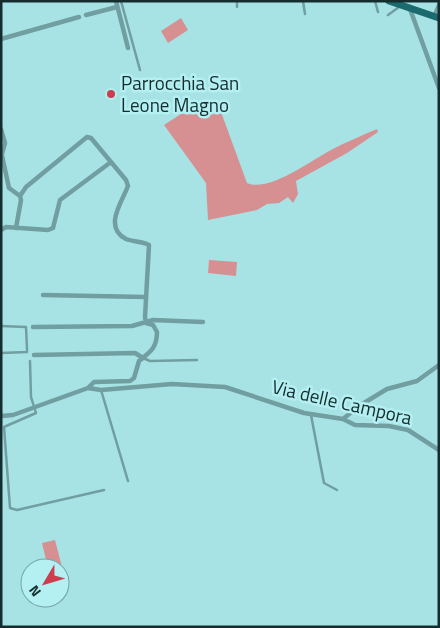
<svg xmlns="http://www.w3.org/2000/svg" width="440" height="628" font-family="'Titillium Web',sans-serif">
	<rect width="100%" height="100%" fill="#a7e3e5"/>
	<!-- green -->
	<path fill="#d69091" d="M181,18L188,30L168,43L161,31Z
		M201,101H217L247,183C268,193 312,160 331,150C346,142 361,136 377,129L378,132L347,153L296,181L298,194L293,203L288,197L279,203L267,204L257,210L208,220L206,183L164,125Z
		M209,260L237,262L236,276L208,273Z
		M55,540L62,567L48,568L42,543Z"/>
	<g fill="none" stroke-linecap="round" stroke-linejoin="round">
		<!-- lane -->
		<path stroke="#719ea0" stroke-width="2.5" d="M121,1L140,70
			M237,1V7
			M303,1L305,14
			M375,1L378,12
			M437,1L439,2
			M388,15L399,7
			M1,326L26,327L27,349V352L1,353
			M143,358L150,361L197,360
			M30,361L31,397L36,413L4,427L10,508L17,510L104,490
			M101,390L128,481
			M311,415L324,483L337,490"/>
		<!-- street -->
		<path stroke="#719ea0" stroke-width="4.5" d="M116,1L128,48
			M410,9L439,88
			M86,15L117,7
			M434,17L439,5
			M1,39L79,17
			M1,129L5,143L2,154
			M1,151L9,188L20,196L21,200L16,228
			M20,196L26,187L87,137L91,138L126,180L128,186C122,202 103,227 126,239C133,242 143,241 149,245L145,317L146,323L153,325L157,332C157,348 150,352 139,361L134,378L130,381L94,382L88,388
			M1,230L6,227L48,230L53,228L60,200L111,162
			M43,295L145,297
			M33,327L132,326L153,320L203,322
			M34,355L135,353L143,358
			M1,416L13,415L88,388L101,390L172,384L225,387L304,413L343,419L355,425L389,426L408,430L439,450
			M343,419L359,406L387,389L417,381L439,365"/>
		<!-- primary -->
		<path stroke="#1b6b6e" stroke-width="7" d="M389,1L439,18"/>
	</g>
	<!-- markers -->
	<circle fill="#cd3d4d" stroke="#b4f0f2" stroke-width="2" cx="111" cy="94" r="5"/>
	<g text-anchor="middle" stroke-width="5" stroke-linejoin="round" paint-order="stroke">
		<!-- poi labels -->
		<g font-size="19" fill="#152d2e" stroke="#b4f0f2" text-anchor="start">
			<text x="121" y="90">Parrocchia San<tspan x="121" dy="22">Leone Magno</tspan></text>
		</g>
		<!-- street labels -->
		<g font-size="19" fill="#152d2e" stroke="#b4f0f2">
			<text transform="translate(342 402) rotate(13)" y="7">Via delle Campora</text>
		</g>
	</g>
	<!-- border -->
	<rect width="440" height="628" fill="none" stroke="#152d2e" stroke-width="5"/>
	<!-- north arrow -->
	<g transform="translate(45 583) rotate(232)"><circle r="24" fill="#b4f0f2" stroke="#74a2a4"/>
	<path d="M0-4L9 19L0 12L-9 19Z" fill="#cd3d4d"/>
	<text y="-8" font-size="14" font-weight="bold" text-anchor="middle" fill="#152d2e">N</text>
	</g>
</svg>
